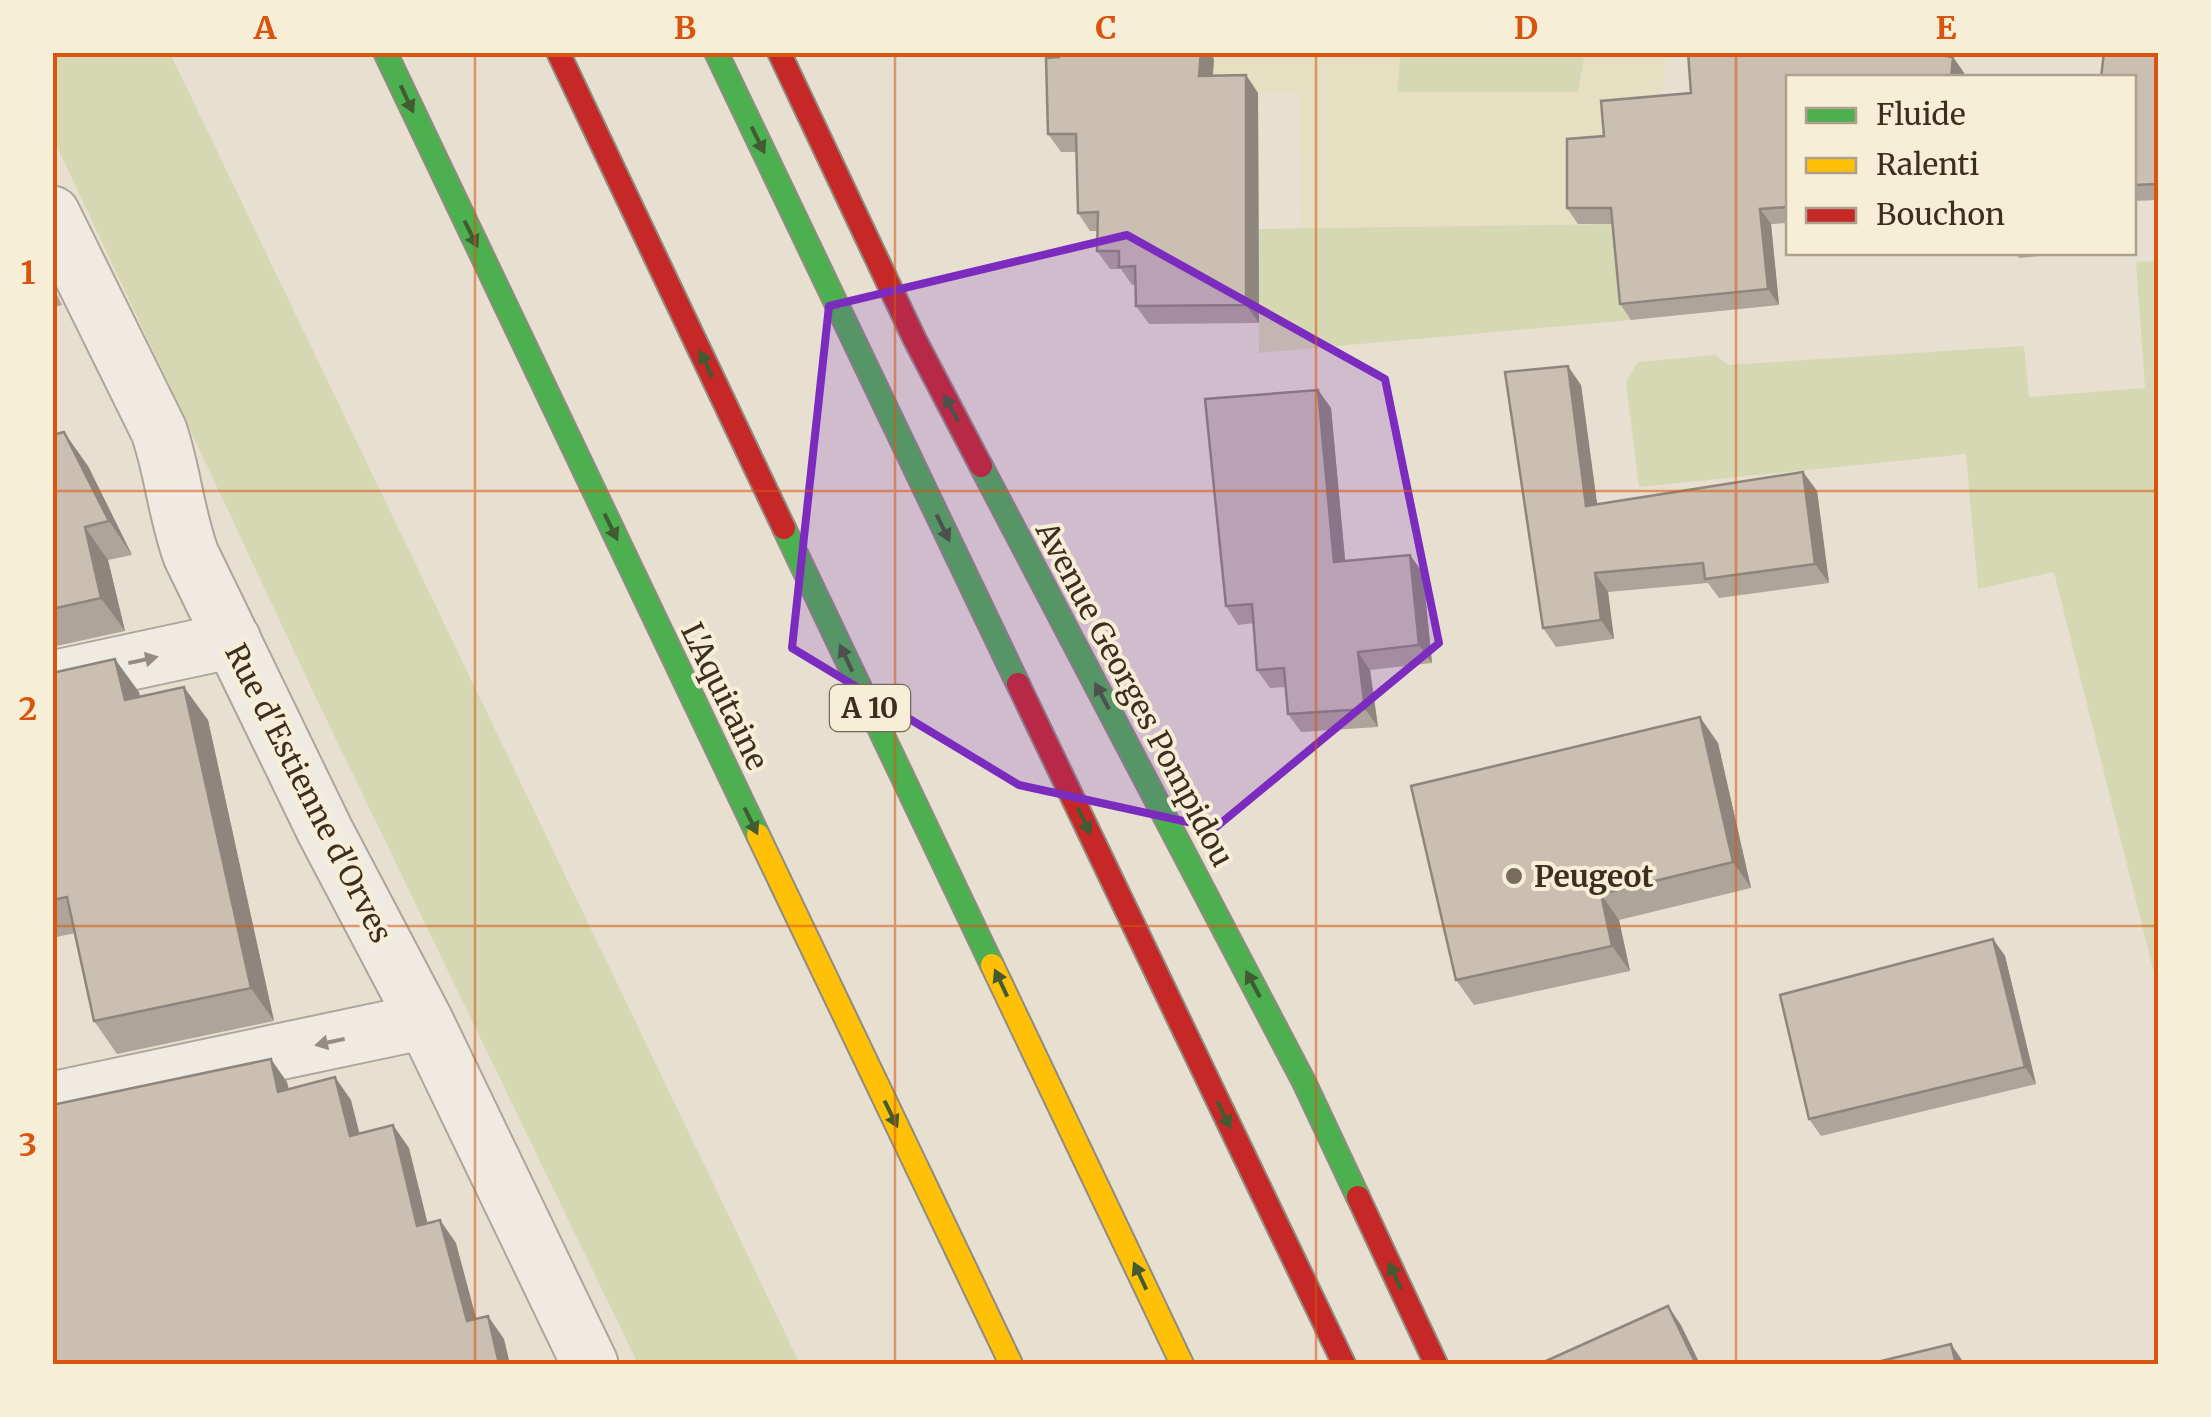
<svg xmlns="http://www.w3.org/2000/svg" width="2211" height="1417" font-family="Merriweather,serif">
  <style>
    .farmland { fill: #e6dfc2 }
    .green { fill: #d6d7b3 }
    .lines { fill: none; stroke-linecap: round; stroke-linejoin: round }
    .street-casing { stroke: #ada599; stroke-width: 59 }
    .fast-casing { stroke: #928b80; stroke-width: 26 }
    .slow-casing { stroke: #928b80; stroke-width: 26 }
    .jam-casing { stroke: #928b80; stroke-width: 26 }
    .street { stroke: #efebe3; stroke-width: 55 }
    .fast { stroke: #4caf50; stroke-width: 22 }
    .slow { stroke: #ffc107; stroke-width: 22 }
    .jam { stroke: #c62828; stroke-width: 22 }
    .wall { fill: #afa499 }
    .shaded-wall { fill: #8e867d }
    .building { fill: #cbbfb2; stroke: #8e867d; stroke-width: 2.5 }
    .oneway { fill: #425b31 }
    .oneway2 { fill: #968c82 }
    .marked { fill: #7b2cbf; fill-opacity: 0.2; stroke: #7b2cbf; stroke-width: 8; stroke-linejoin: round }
    .grid { fill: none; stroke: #d7550e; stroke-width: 2.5; stroke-opacity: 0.55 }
    .poi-dot { fill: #786c5e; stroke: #f7eed8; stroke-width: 4 }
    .labels { text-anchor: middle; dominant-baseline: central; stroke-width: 8; stroke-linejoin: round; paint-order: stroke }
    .shield { fill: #f7eed8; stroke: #756857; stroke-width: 2.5 }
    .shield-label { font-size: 28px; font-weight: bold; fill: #3d2e20 }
    .street-label { font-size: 30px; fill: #3d2e20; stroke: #f7eed8 }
    .poi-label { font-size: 30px; font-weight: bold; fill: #3d2e20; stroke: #f7eed8; text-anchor: start }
    .neatline { fill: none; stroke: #d7550e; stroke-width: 4 }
    .grid-label { font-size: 32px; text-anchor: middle; font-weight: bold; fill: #d7550e }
  </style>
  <rect width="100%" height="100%" fill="#e7e0d1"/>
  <!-- farmland -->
  <path class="farmland" d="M1215 53H1401L1398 92 1581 82 1585 53H1667L1660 112 1615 152 1578 155V224L1301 228 1300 93 1211 94Z"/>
  <!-- green -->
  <path class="green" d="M52 53H170L800 1364H638L317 700 53 138Z
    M1401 53V52L1585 53 1578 92H1397Z
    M1622 224 1631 320 1259 353 1258 229Z
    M2158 261V989L2054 572 1978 589 1966 454 1639 487 1626 382 1638 362 1715 355 1728 365 2024 346 2029 397 2145 388 2136 262Z"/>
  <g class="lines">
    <defs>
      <path id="street" d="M52 214 159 431C173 472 176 514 191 555L325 831 425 1021 590 1364
        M52 679 233 640
        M52 1100 425 1021"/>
      <path id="fast" d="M385 52 758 835
        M716 52 1018 684
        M981 466 1304 1082 1358 1197
        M784 528 992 965"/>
      <path id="slow" d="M758 835 1011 1364
        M992 965 1182 1364"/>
      <path id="jam" d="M558 52 784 528
        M779 52 915 340 981 466
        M1018 684 1344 1364
        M1358 1197 1436 1364"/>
    </defs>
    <!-- street casing -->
    <use href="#street" class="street-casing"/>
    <!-- fast casing -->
    <use href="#fast" class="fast-casing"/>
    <!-- slow casing -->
    <use href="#slow" class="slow-casing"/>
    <!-- jam casing -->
    <use href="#jam" class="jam-casing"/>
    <!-- street -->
    <use href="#street" class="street"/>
    <!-- fast -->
    <use href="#fast" class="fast"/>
    <!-- slow -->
    <use href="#slow" class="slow"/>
    <!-- jam -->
    <use href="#jam" class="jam"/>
  </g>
  <!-- wall -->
  <path class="wall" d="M1059 52H1209L1214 59 1213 76 1246 75 1258 93 1259 323 1149 324 1136 306V285H1132L1121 269H1110L1097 251 1098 231H1090L1078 213 1076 152H1061L1048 134Z
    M2158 52V200L2134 201V78Z
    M1926 54 1953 57 1964 73 1788 78V223L1771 224 1779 305 1631 320 1620 304 1612 224H1578L1567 208 1604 136 1691 93Z
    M2015 252H2081L2019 258Z
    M52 285 62 305 52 308Z
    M1581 385 1597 505 1803 472 1817 491 1829 583 1719 598 1708 583 1608 592 1614 639 1556 647 1543 628Z
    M1318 390 1331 408 1345 561 1410 555 1423 573 1432 663 1370 670 1378 727 1301 732 1288 714 1285 687 1270 688 1257 670 1254 623 1238 625 1226 606Z
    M52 435 88 466 132 555 108 560 125 631 52 647Z
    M52 673 139 692 140 697 208 720 274 1021 117 1054 94 1021 75 933 52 938Z
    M1718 743 1751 888 1619 920 1630 971 1474 1005 1456 980Z
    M1993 939 2005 956 2036 1084 1821 1136 1809 1119Z"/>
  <!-- shaded-wall -->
  <path class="shaded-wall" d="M1201 52H1209L1214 59 1211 94 1199 76Z
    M1953 57 1964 73 1963 78H1951Z
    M1246 75 1258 93 1259 323 1246 305Z
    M1760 209 1771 224 1779 305 1768 289Z
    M1568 366 1581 385 1600 525 1586 506Z
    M1318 390 1331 408 1347 580 1334 562Z
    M64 432 88 466 132 555 109 521Z
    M1803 472 1817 491 1829 583 1815 564Z
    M85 527 108 560 125 631 101 598Z
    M1410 555 1423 573 1432 663 1419 645Z
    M1595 573 1608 592 1614 639 1601 620Z
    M1358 652 1370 670 1378 727 1365 709Z
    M115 659 139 692 148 733 125 700Z
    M184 687 208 720 274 1021 251 988Z
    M1700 717 1718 743 1751 888 1733 862Z
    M1601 894 1619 920 1630 971 1612 946Z
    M1993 939 2005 956 2036 1084 2025 1067Z
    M271 1059 287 1082 295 1114 278 1092Z
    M335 1077 351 1100 366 1159 350 1136Z
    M393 1125 409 1148 434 1249 417 1226Z
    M440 1220 456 1243 483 1344 467 1321Z
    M1668 1306 1681 1325 1700 1364H1696Z
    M488 1316 504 1339 510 1364H499Z
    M1951 1344 1964 1363V1364H1956Z"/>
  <!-- building -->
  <path class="building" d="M1059 52H1201L1199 76 1246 75V305L1136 306 1135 266 1119 267V251H1097L1098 212 1078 213 1076 134H1048L1046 58 1059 57Z
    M1688 52H1917L1953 57 1951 78H1788V207L1760 209 1768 289 1620 304 1611 208H1567V139L1604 136 1601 101 1691 93Z
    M2104 52H2158V184L2134 185V78H2101Z
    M1568 366 1586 506 1803 472 1815 564 1705 579 1703 563 1595 573 1601 620 1543 628 1505 372Z
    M1318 390 1334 562 1410 555 1419 645 1358 652 1365 709 1288 714 1284 668 1257 670 1252 604 1226 606 1205 399Z
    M64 432 109 521 85 527 101 598 52 609V435Z
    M115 659 125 700 184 687 251 988 94 1021 67 897 52 900V673Z
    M1700 717 1733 862 1601 894 1612 946 1456 980 1411 786Z
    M1993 939 2025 1067 1809 1119 1780 995Z
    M271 1059 278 1092 335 1077 350 1136 393 1125 417 1226 440 1220 467 1321 488 1316 499 1364H52V1105Z
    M1668 1306 1696 1364H1547L1546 1361Z
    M1951 1344 1956 1364H1869Z"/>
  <!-- one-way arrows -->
  <defs><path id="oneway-solid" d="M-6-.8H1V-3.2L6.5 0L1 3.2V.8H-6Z" transform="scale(2.5)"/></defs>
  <g class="oneway">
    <use href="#oneway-solid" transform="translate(407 99) rotate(65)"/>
    <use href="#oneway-solid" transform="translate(758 140) rotate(64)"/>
    <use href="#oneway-solid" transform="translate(471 234) rotate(64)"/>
    <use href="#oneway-solid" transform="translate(706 364) rotate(-115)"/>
    <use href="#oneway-solid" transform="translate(951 408) rotate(-118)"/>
    <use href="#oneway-solid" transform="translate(611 527) rotate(64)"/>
    <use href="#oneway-solid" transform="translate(943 528) rotate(64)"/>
    <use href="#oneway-solid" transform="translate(846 658) rotate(-115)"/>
    <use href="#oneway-solid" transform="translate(1102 696) rotate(-118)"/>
    <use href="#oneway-solid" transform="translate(751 821) rotate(64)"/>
    <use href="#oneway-solid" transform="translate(1084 821) rotate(64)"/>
    <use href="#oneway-solid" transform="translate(1001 983) rotate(-115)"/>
    <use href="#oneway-solid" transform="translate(1253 984) rotate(-118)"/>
    <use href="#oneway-solid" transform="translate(891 1114) rotate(64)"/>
    <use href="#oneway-solid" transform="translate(1224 1115) rotate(64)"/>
    <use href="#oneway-solid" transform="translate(1140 1276) rotate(-115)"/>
    <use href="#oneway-solid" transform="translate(1395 1276) rotate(-115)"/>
  </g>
  <g class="oneway2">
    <use href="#oneway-solid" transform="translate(143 660) rotate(-12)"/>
    <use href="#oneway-solid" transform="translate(330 1042) rotate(168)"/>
  </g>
  <!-- marked area -->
  <path class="marked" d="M1127 235 1385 379 1439 643 1215 828 1019 785 792 648 829 306Z"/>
  <!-- grid -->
  <path class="grid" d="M475 52V1364M895 52V1364M1316 52V1364M1736 52V1364M52 491H2158M52 926H2158"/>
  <!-- markers -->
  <circle class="poi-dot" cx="1514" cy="876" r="10"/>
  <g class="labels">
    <!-- shield labels -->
    <rect class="shield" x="830" y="685" width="80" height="46" rx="8"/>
    <g class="shield-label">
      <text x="870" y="708">A 10</text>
    </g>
    <!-- street labels -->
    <g class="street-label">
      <text transform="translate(1135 694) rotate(62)">Avenue Georges Pompidou</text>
      <text transform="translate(725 696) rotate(64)">L'Aquitaine</text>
      <text transform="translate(309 793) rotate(63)">Rue d'Estienne d'Orves</text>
    </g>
    <!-- poi labels -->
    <g class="poi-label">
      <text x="1534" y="876">Peugeot</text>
    </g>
  </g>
  <!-- border -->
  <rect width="2211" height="1417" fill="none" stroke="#f7eed8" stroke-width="110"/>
  <!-- legend -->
  <rect x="1786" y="75" width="350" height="180" fill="#f7eed8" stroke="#ada18e" stroke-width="2.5"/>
  <rect x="1806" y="108" width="50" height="15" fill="#4caf50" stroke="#ada18e" stroke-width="2.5"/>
  <text x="1876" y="125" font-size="30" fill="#3d2e20">Fluide</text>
  <rect x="1806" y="158" width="50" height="15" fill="#ffc107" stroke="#ada18e" stroke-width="2.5"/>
  <text x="1876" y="175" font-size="30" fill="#3d2e20">Ralenti</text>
  <rect x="1806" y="208" width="50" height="15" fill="#c62828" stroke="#ada18e" stroke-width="2.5"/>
  <text x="1876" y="225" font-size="30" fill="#3d2e20">Bouchon</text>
  <rect x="55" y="55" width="2101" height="1307" class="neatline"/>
  <g class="grid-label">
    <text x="265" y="39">A</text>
    <text x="685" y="39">B</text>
    <text x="1106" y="39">C</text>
    <text x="1526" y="39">D</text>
    <text x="1946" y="39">E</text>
    <text x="28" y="284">1</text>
    <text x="28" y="720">2</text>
    <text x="28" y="1156">3</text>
  </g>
</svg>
